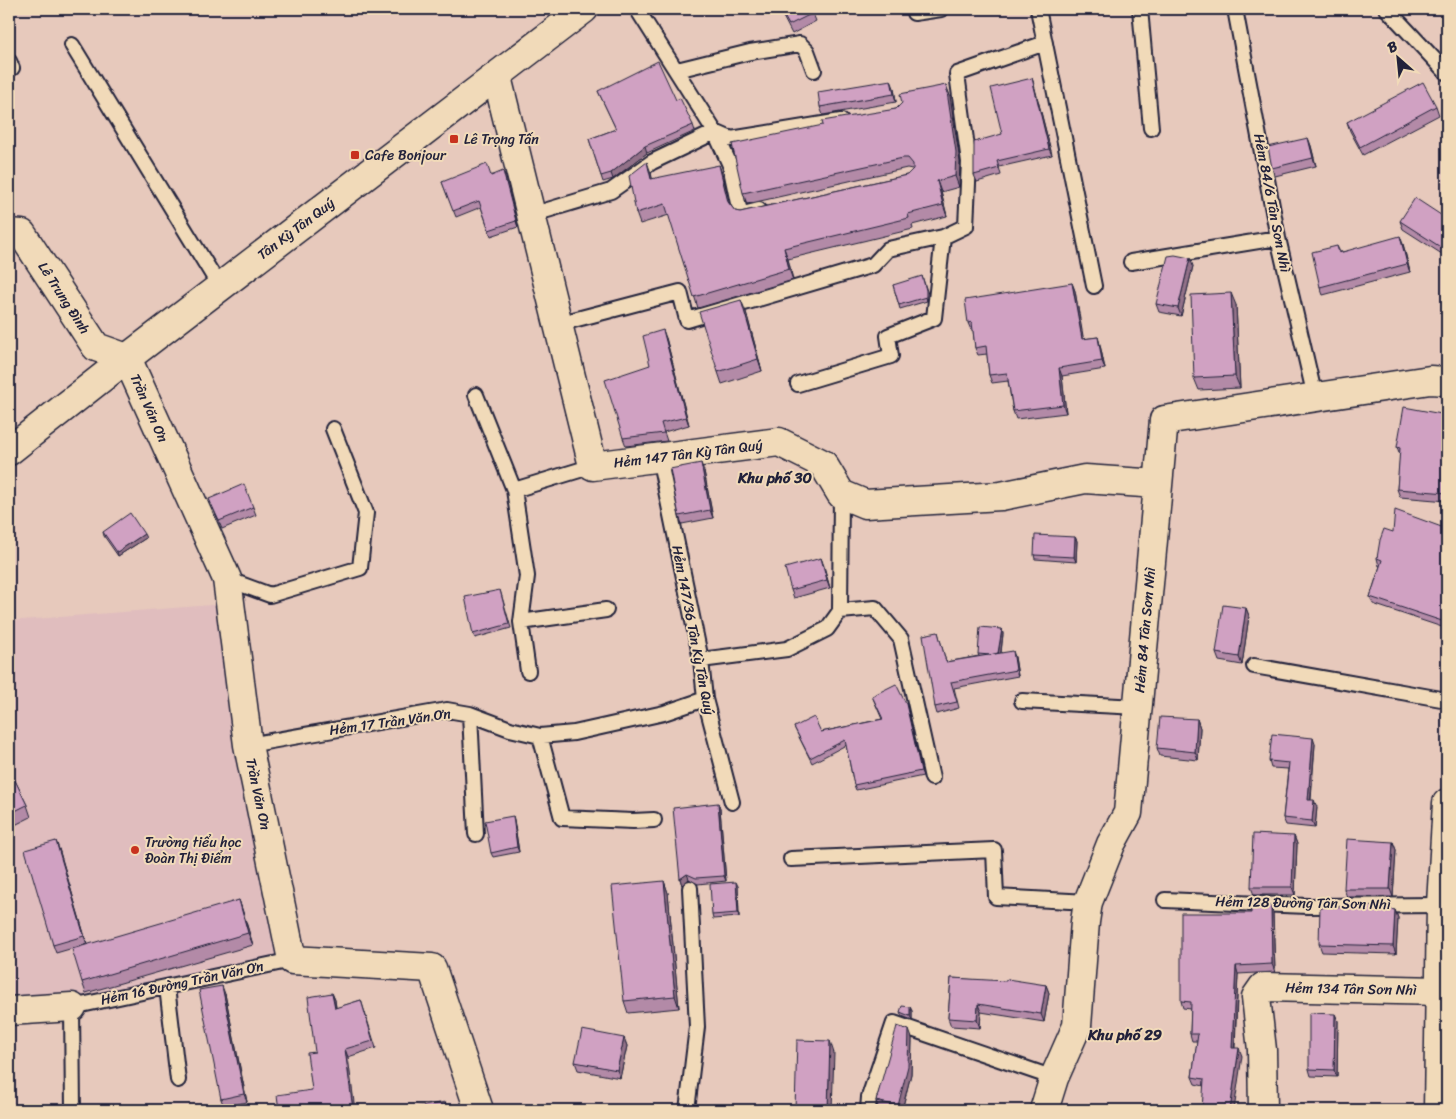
<svg xmlns="http://www.w3.org/2000/svg" width="1456" height="1119" font-family="Sriracha,sans-serif">
  <style>
    .built { fill: #e0bdbe }
    .lines { fill: none; stroke-linecap: round; stroke-linejoin: round }
    .service-casing { stroke: #22223b; stroke-width: 18 }
    .minor-casing { stroke: #22223b; stroke-width: 31 }
    .tertiary-casing { stroke: #22223b; stroke-width: 31 }
    .secondary-casing { stroke: #22223b; stroke-width: 31 }
    .service { stroke: #f1dab9; stroke-width: 14 }
    .minor { stroke: #f1dab9; stroke-width: 28 }
    .tertiary { stroke: #f1dab9; stroke-width: 28 }
    .secondary { stroke: #f1dab9; stroke-width: 28 }
    .wall { fill: #b38aa7; stroke: #22223b }
    .shaded-wall { fill: #927188; stroke: #22223b }
    .building { fill: #d0a1c2; stroke: #22223b }
    .poi-dot { fill: #c8321e; stroke: #f1dab9; stroke-width: 2 }
    .labels { text-anchor: middle; dominant-baseline: central; stroke-width: 4; stroke-linejoin: round; paint-order: stroke }
    .poi-label { font-size: 14px; fill: #22223b; stroke: #f1dab9; text-anchor: start }
    .street-label { font-size: 14px; fill: #22223b; stroke: #f1dab9 }
    .neighbourhood-label { font-size: 15px; font-weight: bold; fill: #22223b; stroke: #f1dab9 }
  </style>
  <rect width="100%" height="100%" fill="#e7c9bc"/>
  <filter id="ink" filterUnits="userSpaceOnUse"><feTurbulence type="fractalNoise" baseFrequency=".02" numOctaves="2"/><feDisplacementMap in="SourceGraphic" scale="10" xChannelSelector="R" yChannelSelector="G"/><feConvolveMatrix kernelMatrix="1 2 1 2 8 2 1 2 1" color-interpolation-filters="sRGB"/></filter>
  <g filter="url(#ink)">
    <!-- built -->
    <path class="built" d="M224 604 282 956 72 1001 12 1003 9 993V621Z"/>
    <g class="lines">
      <defs>
        <path id="service" d="M637 9 715 132 730 165 739 208 743 214 759 210
          M1038 9 1094 286
          M1140 9 1151 128
          M1235 9 1278 238 1315 397
          M1387 9 1447 73
          M914 13 941 9
          M72 45 220 287
          M9 61 12 68
          M677 70 750 52 800 44 807 51 814 70
          M531 215 611 191 652 162 715 132 731 139 841 121
          M1131 262 1278 238
          M558 324 680 292 687 320 873 265 888 249 943 237 966 226 969 162 957 74 1045 43
          M798 384 891 356 888 336 934 318 943 237
          M476 395 514 490 527 576 521 622 528 671
          M659 457 701 660 705 699 732 802
          M514 490 593 466
          M841 494 840 611 875 608 901 639 932 778
          M227 579 270 595 360 568 366 513 333 429
          M521 622 606 610
          M701 660 787 649 827 629 840 611
          M1254 666 1447 700
          M1022 701 1138 707
          M470 714 476 834
          M540 736 562 818 633 821 654 820
          M248 745 447 710 470 714 510 729 540 736 574 733 664 713 705 699
          M791 859 994 850 996 897 1088 902
          M1165 900 1308 906 1444 905
          M167 987 178 1080
          M73 1110 72 1007 292 960
          M687 1110 697 1027 690 888
          M868 1110 869 1097 894 1023 1054 1078"/>
        <path id="minor" d="M497 77 593 466 779 442 823 464 841 494 865 504 1001 496 1085 479 1158 484
          M9 233 22 234 96 347 127 358 227 579 248 745 292 960 432 968 479 1110
          M9 1011 72 1007
          M1044 1110 1054 1078 1077 1026 1085 922 1088 902 1111 844 1128 813 1164 420 1430 380 1447 381
          M1263 1110 1262 1050 1256 997 1263 987 1440 991"/>
        <path id="tertiary" d="M1438 1110 1441 904 1447 803"/>
        <path id="secondary" d="M9 451 127 358 584 9"/>
      </defs>
      <!-- service casing -->
      <use href="#service" class="service-casing"/>
      <!-- minor casing -->
      <use href="#minor" class="minor-casing"/>
      <!-- tertiary casing -->
      <use href="#tertiary" class="tertiary-casing"/>
      <!-- secondary casing -->
      <use href="#secondary" class="secondary-casing"/>
      <!-- service -->
      <use href="#service" class="service"/>
      <!-- minor -->
      <use href="#minor" class="minor"/>
      <!-- tertiary -->
      <use href="#tertiary" class="tertiary"/>
      <!-- secondary -->
      <use href="#secondary" class="secondary"/>
    </g>
    <!-- wall -->
    <path class="wall" d="M779 9H811L816 21 792 34Z
      M1032 78 1034 85 1052 155 999 167 1001 175 977 182 974 175 1002 134Z
      M946 85 950 96 960 162 959 187 941 192 947 216 912 225 913 229 788 259 793 280 698 308 669 215 640 224 636 213 651 173 652 179 723 176 730 204 735 211 740 212 907 175 913 170 912 169 907 168 747 204 743 193 823 125 896 109Z
      M894 88 896 102 823 115 820 107Z
      M598 91 676 100 693 125 695 131 647 153 613 179 603 182 589 139 616 129Z
      M1436 106 1439 115 1363 155 1350 131 1347 122Z
      M1308 138 1311 146 1316 166 1275 176 1272 168Z
      M491 175 506 177 518 227 491 236 481 207 456 217 442 182Z
      M1447 219 1445 256 1403 229 1400 221Z
      M1403 244 1410 272 1323 295 1320 287 1337 246 1340 252Z
      M1193 266 1181 316 1159 312 1156 304Z
      M1072 283 1075 291 1083 339 1098 337 1100 345 1105 369 1062 376 1066 413 1016 419 1013 411 1008 381 992 383 989 375 987 354 978 355 975 348 973 330H971L968 323Z
      M893 285 928 294 927 301 900 309Z
      M1236 305 1240 388 1199 390 1194 378Z
      M746 312 762 371 722 384 718 372Z
      M666 338 689 425 664 432 667 441 626 446 623 438 650 365Z
      M1447 415V501L1400 497 1397 489 1400 455 1397 447Z
      M704 471 713 518 682 524 679 516Z
      M209 499 253 507 256 515 222 529Z
      M1447 529 1445 628 1373 604 1370 597 1380 566H1379L1377 558 1393 532Z
      M103 532 146 538 118 556 104 536Z
      M1075 537 1077 541 1076 562 1035 559 1034 555Z
      M821 558 830 588 794 598 791 590Z
      M500 590 511 628 475 638 473 634Z
      M1246 608 1249 616 1242 665 1219 661 1216 653Z
      M1002 629 1003 634 1001 653 1015 657 1018 676 954 688 959 708 937 714 935 707 938 632 946 662 979 656 978 654Z
      M872 696 908 709 923 776 856 790 854 785 846 745 812 763 794 727 821 732 882 719Z
      M1197 719 1200 728 1198 760 1160 756 1157 748Z
      M1315 744 1311 800 1317 807 1315 828 1286 825 1283 818 1288 769 1271 768 1269 761Z
      M9 768 27 805 31 817 9 828Z
      M718 803 720 809 726 881 698 884 689 879 682 885 680 879Z
      M513 816 514 820 519 852 493 857 491 853Z
      M1294 836 1297 844 1295 895H1254L1251 887Z
      M1393 842 1396 850 1393 897H1347L1344 889Z
      M59 849 87 944 56 953 53 945Z
      M664 881 668 893 679 1008 628 1013 624 1001Z
      M738 886 739 917 713 919 712 915Z
      M239 900 253 945 86 993 82 982Z
      M1389 906 1391 910H1395L1398 918 1396 954 1322 952 1319 944Z
      M1251 913H1273L1275 972 1238 974 1235 1048 1242 1056 1204 1086 1195 1084 1192 1077 1197 1041H1192L1190 1034 1191 1009 1183 1008 1181 1001Z
      M951 978 1046 985 1049 993 1044 1022 981 1012 980 1028 951 1026 948 1018Z
      M332 993 335 1000 336 1008 361 1000 376 1048 348 1057 315 1052Z
      M225 994 247 1102 224 1107 221 1099Z
      M910 1007 912 1011V1020L902 1016 900 1012Z
      M1335 1014 1338 1021 1337 1077 1311 1076 1309 1069Z
      M624 1038 627 1046 620 1078 578 1070 575 1062Z
      M912 1038 911 1074 902 1110H885L879 1109 876 1101Z"/>
    <!-- shaded-wall -->
    <path class="shaded-wall" d="M1032 78 1034 85 1052 155 1049 149Z
      M891 80 894 88 896 102 894 94Z
      M946 85 950 96 960 162 959 187 955 176Z
      M1308 138 1311 146 1316 166 1313 158Z
      M645 146 647 153 613 179 611 173Z
      M647 162 651 173 655 190 651 179Z
      M719 165 723 176 732 213 728 202Z
      M503 171 506 177 518 227 516 221Z
      M937 181 941 192 947 216 943 205Z
      M1400 236 1403 244 1410 272 1407 264Z
      M1447 240V253L1445 256 1442 248Z
      M784 248 788 259 793 280 789 269Z
      M1190 258 1193 266 1181 316 1178 308Z
      M922 276 928 294 927 301 926 297Z
      M1072 283 1075 291 1085 347 1082 339Z
      M1231 293 1236 305 1240 388 1235 376Z
      M741 300 746 312 762 371 758 359Z
      M663 330 666 338 689 425 686 417Z
      M1098 337 1100 345 1105 369 1102 361Z
      M1059 368 1062 376 1066 413 1063 405Z
      M701 463 704 471 713 518 710 510Z
      M144 534 146 538 118 556 117 552Z
      M1075 537 1077 541 1076 562 1074 557Z
      M821 558 824 566 830 588 827 580Z
      M1447 576V591L1444 585Z
      M1447 605V620L1445 628 1442 621Z
      M1246 608 1249 616 1242 665 1239 657Z
      M1002 629 1003 634 1000 659 998 655Z
      M1013 651 1015 657 1018 676 1016 670Z
      M906 704 908 709 923 776 921 771Z
      M1197 719 1200 728 1198 760 1195 752Z
      M1313 738 1315 744 1310 806 1308 800Z
      M1314 800 1317 807 1315 828 1312 821Z
      M718 803 720 809 726 881 724 876Z
      M513 816 514 820 519 852 517 847Z
      M1294 836 1297 844 1295 895 1292 887Z
      M56 841 59 849 87 944 84 936Z
      M1393 842 1396 850 1393 897 1390 889Z
      M687 874 689 879 682 885 680 879Z
      M664 881 668 893 679 1008 675 996Z
      M736 882 738 886 739 917 738 913Z
      M239 900 243 912 253 945 248 933Z
      M1271 906 1273 913 1275 972 1272 964Z
      M1395 910 1398 918 1396 954 1393 946Z
      M1236 966 1238 974 1234 1055 1232 1048Z
      M1046 985 1049 993 1044 1022 1041 1014Z
      M222 986 225 994 247 1102 244 1094Z
      M332 993 335 1000 337 1015 335 1008Z
      M978 1004 981 1012 980 1028 977 1020Z
      M910 1007 912 1011V1020L910 1016Z
      M1335 1014 1338 1021 1337 1077 1334 1070Z
      M909 1030 912 1038 911 1074 902 1110H900L898 1106Z
      M624 1038 627 1046 620 1078 617 1070Z
      M830 1041 834 1053 832 1110H828Z
      M1239 1048 1242 1056 1234 1110H1230Z
      M345 1049 348 1057 355 1110H353Z"/>
    <!-- building -->
    <path class="building" d="M780 9H811L813 13 789 25Z
      M658 61 676 100 680 98 693 125 645 146 611 173 601 176 589 139 616 129 598 91Z
      M1032 78 1049 149 997 161 999 168 974 175V142L1002 134 991 88Z
      M891 80 894 94 820 107 818 92Z
      M1423 82 1436 106 1360 147 1347 122Z
      M946 85 956 152 955 176 937 181 943 205 908 214 909 218 784 248 789 269 694 297 665 204 636 213 629 176 647 162 651 179 719 165 728 202 735 211 740 212 907 175 913 169V164L908 158H903L743 193 732 144 823 125 822 121 896 109 902 103 900 94Z
      M1308 138 1313 158 1272 168 1268 147Z
      M487 164 491 176 503 171 516 221 489 230 479 201 453 211 442 182Z
      M1415 198 1447 219V240L1442 248 1400 221Z
      M1400 236 1407 264 1320 287 1312 252 1337 246 1339 253Z
      M1175 255 1190 258 1178 308 1156 304 1168 256Z
      M922 276 926 290V297L899 305 893 285Z
      M1072 283 1082 339 1098 337 1102 361 1059 368 1063 405 1013 411 1007 373 989 375 986 346 975 348 972 322 968 323 965 300Z
      M1231 293 1235 376 1194 378 1191 295Z
      M741 300 758 359 718 372 699 312Z
      M663 330 686 417 661 423 664 433 623 438 605 380 650 365 643 336Z
      M1404 407 1447 415V493L1397 489 1400 448 1397 447Z
      M701 463 710 510 679 516 670 469Z
      M244 484 253 507 219 521 209 499Z
      M1395 510 1447 529V576L1444 585 1447 586V605L1442 621 1370 597 1382 560 1377 558 1380 540 1384 529 1393 532Z
      M130 513 144 534 117 552 103 532Z
      M1035 535 1075 537 1074 557 1034 555Z
      M821 558 827 580 791 590 785 568Z
      M500 590 509 624 473 634 465 597Z
      M1223 605 1246 608 1239 657 1216 653Z
      M980 627 1002 629 998 653 990 655 978 654Z
      M938 632 946 662 1013 651 1016 670 951 682 957 702 935 707 923 635Z
      M896 684 906 704 921 771 854 785 845 740 810 758 794 727 814 717 821 732 883 719 872 696Z
      M1160 717 1197 719 1195 752 1157 748Z
      M1272 734 1313 738 1308 800H1314L1312 821 1283 818 1289 763 1269 761Z
      M9 768 27 805 9 814Z
      M718 803 724 876 696 878 687 874 680 879 673 808Z
      M513 816 517 847 491 853 485 821Z
      M1253 834 1294 836 1292 887H1251Z
      M1347 839 1393 842 1390 889H1344Z
      M56 841 84 936 53 945 25 850Z
      M664 881 675 996 624 1001 612 886Z
      M736 882 738 913 712 915 710 884Z
      M239 900 248 933 82 982 72 949Z
      M1251 905 1271 906 1272 964 1236 966 1232 1048H1239L1230 1110H1202L1204 1079 1192 1077 1198 1034H1190L1191 1002 1181 1001V913H1251Z
      M1389 906V909L1395 910 1393 946 1319 944 1320 907Z
      M951 978 1006 981 1007 979 1046 985 1041 1014 978 1004 977 1020 948 1018Z
      M222 986 244 1094 221 1099 199 990Z
      M332 993 335 1008 361 1000 373 1041 345 1049 353 1110H279L277 1095 312 1090 307 1053 315 1052 308 997Z
      M902 1006 910 1007V1016L900 1012Z
      M1309 1013 1335 1014 1334 1070 1309 1069Z
      M897 1026 909 1030 908 1066 898 1106 876 1101Z
      M582 1030 624 1038 617 1070 575 1062Z
      M797 1040 830 1041 828 1110H795Z
      M445 1102 447 1110H414V1108Z"/>
  </g>
  <!-- markers -->
  <g class="poi-dot">
    <rect x="449" y="134" width="10" height="10" rx="2.5"/>
    <rect x="350" y="150" width="10" height="10" rx="2.5"/>
    <circle cx="135" cy="850" r="5"/>
  </g>
  <g class="labels">
    <!-- poi labels -->
    <g class="poi-label">
      <text x="464" y="139">Lê Trọng Tấn</text>
      <text x="365" y="155">Cafe Bonjour</text>
      <text x="145" y="842">Trường tiểu học<tspan x="145" dy="16">Đoàn Thị Điểm</tspan></text>
    </g>
    <!-- street labels -->
    <g class="street-label">
      <text transform="translate(1272 203) rotate(79)">Hẻm 84/6 Tân Sơn Nhì</text>
      <text transform="translate(296 229) rotate(-37)">Tân Kỳ Tân Quý</text>
      <text transform="translate(64 298) rotate(57)">Lê Trung Đình</text>
      <text transform="translate(149 408) rotate(66)">Trần Văn Ơn</text>
      <text transform="translate(688 454) rotate(-7)">Hẻm 147 Tân Kỳ Tân Quý</text>
      <text transform="translate(693 630) rotate(79)">Hẻm 147/36 Tân Kỳ Tân Quý</text>
      <text transform="translate(1145 630) rotate(-85)">Hẻm 84 Tân Sơn Nhì</text>
      <text transform="translate(390 722) rotate(-8)">Hẻm 17 Trần Văn Ơn</text>
      <text transform="translate(258 794) rotate(78)">Trần Văn Ơn</text>
      <text transform="translate(1303 903) rotate(1)">Hẻm 128 Đường Tân Sơn Nhì</text>
      <text transform="translate(182 983) rotate(-12)">Hẻm 16 Đường Trần Văn Ơn</text>
      <text transform="translate(1351 989) rotate(1)">Hẻm 134 Tân Sơn Nhì</text>
    </g>
    <!-- neighbourhood labels -->
    <g class="neighbourhood-label">
      <text x="775" y="478">Khu phố 30</text>
      <text x="1125" y="1035">Khu phố 29</text>
    </g>
  </g>
  <!-- margin -->
  <rect width="1456" height="1119" fill="none" stroke="#f1dab9" stroke-width="30"/>
  <rect x="15" y="15" width="1426" height="1089" fill="none" stroke="#22223b" stroke-width="2" filter="url(#ink)"/>
  <!-- north arrow -->
  <g transform="translate(1398 58) rotate(333)" stroke="#f1dab9" stroke-width="4" paint-order="stroke">
  <path d="M0-4L9 19L0 12L-9 19Z" fill="#22223b"/>
  <text y="-8" font-size="14" font-weight="bold" text-anchor="middle" fill="#22223b">B</text>
  </g>
</svg>
